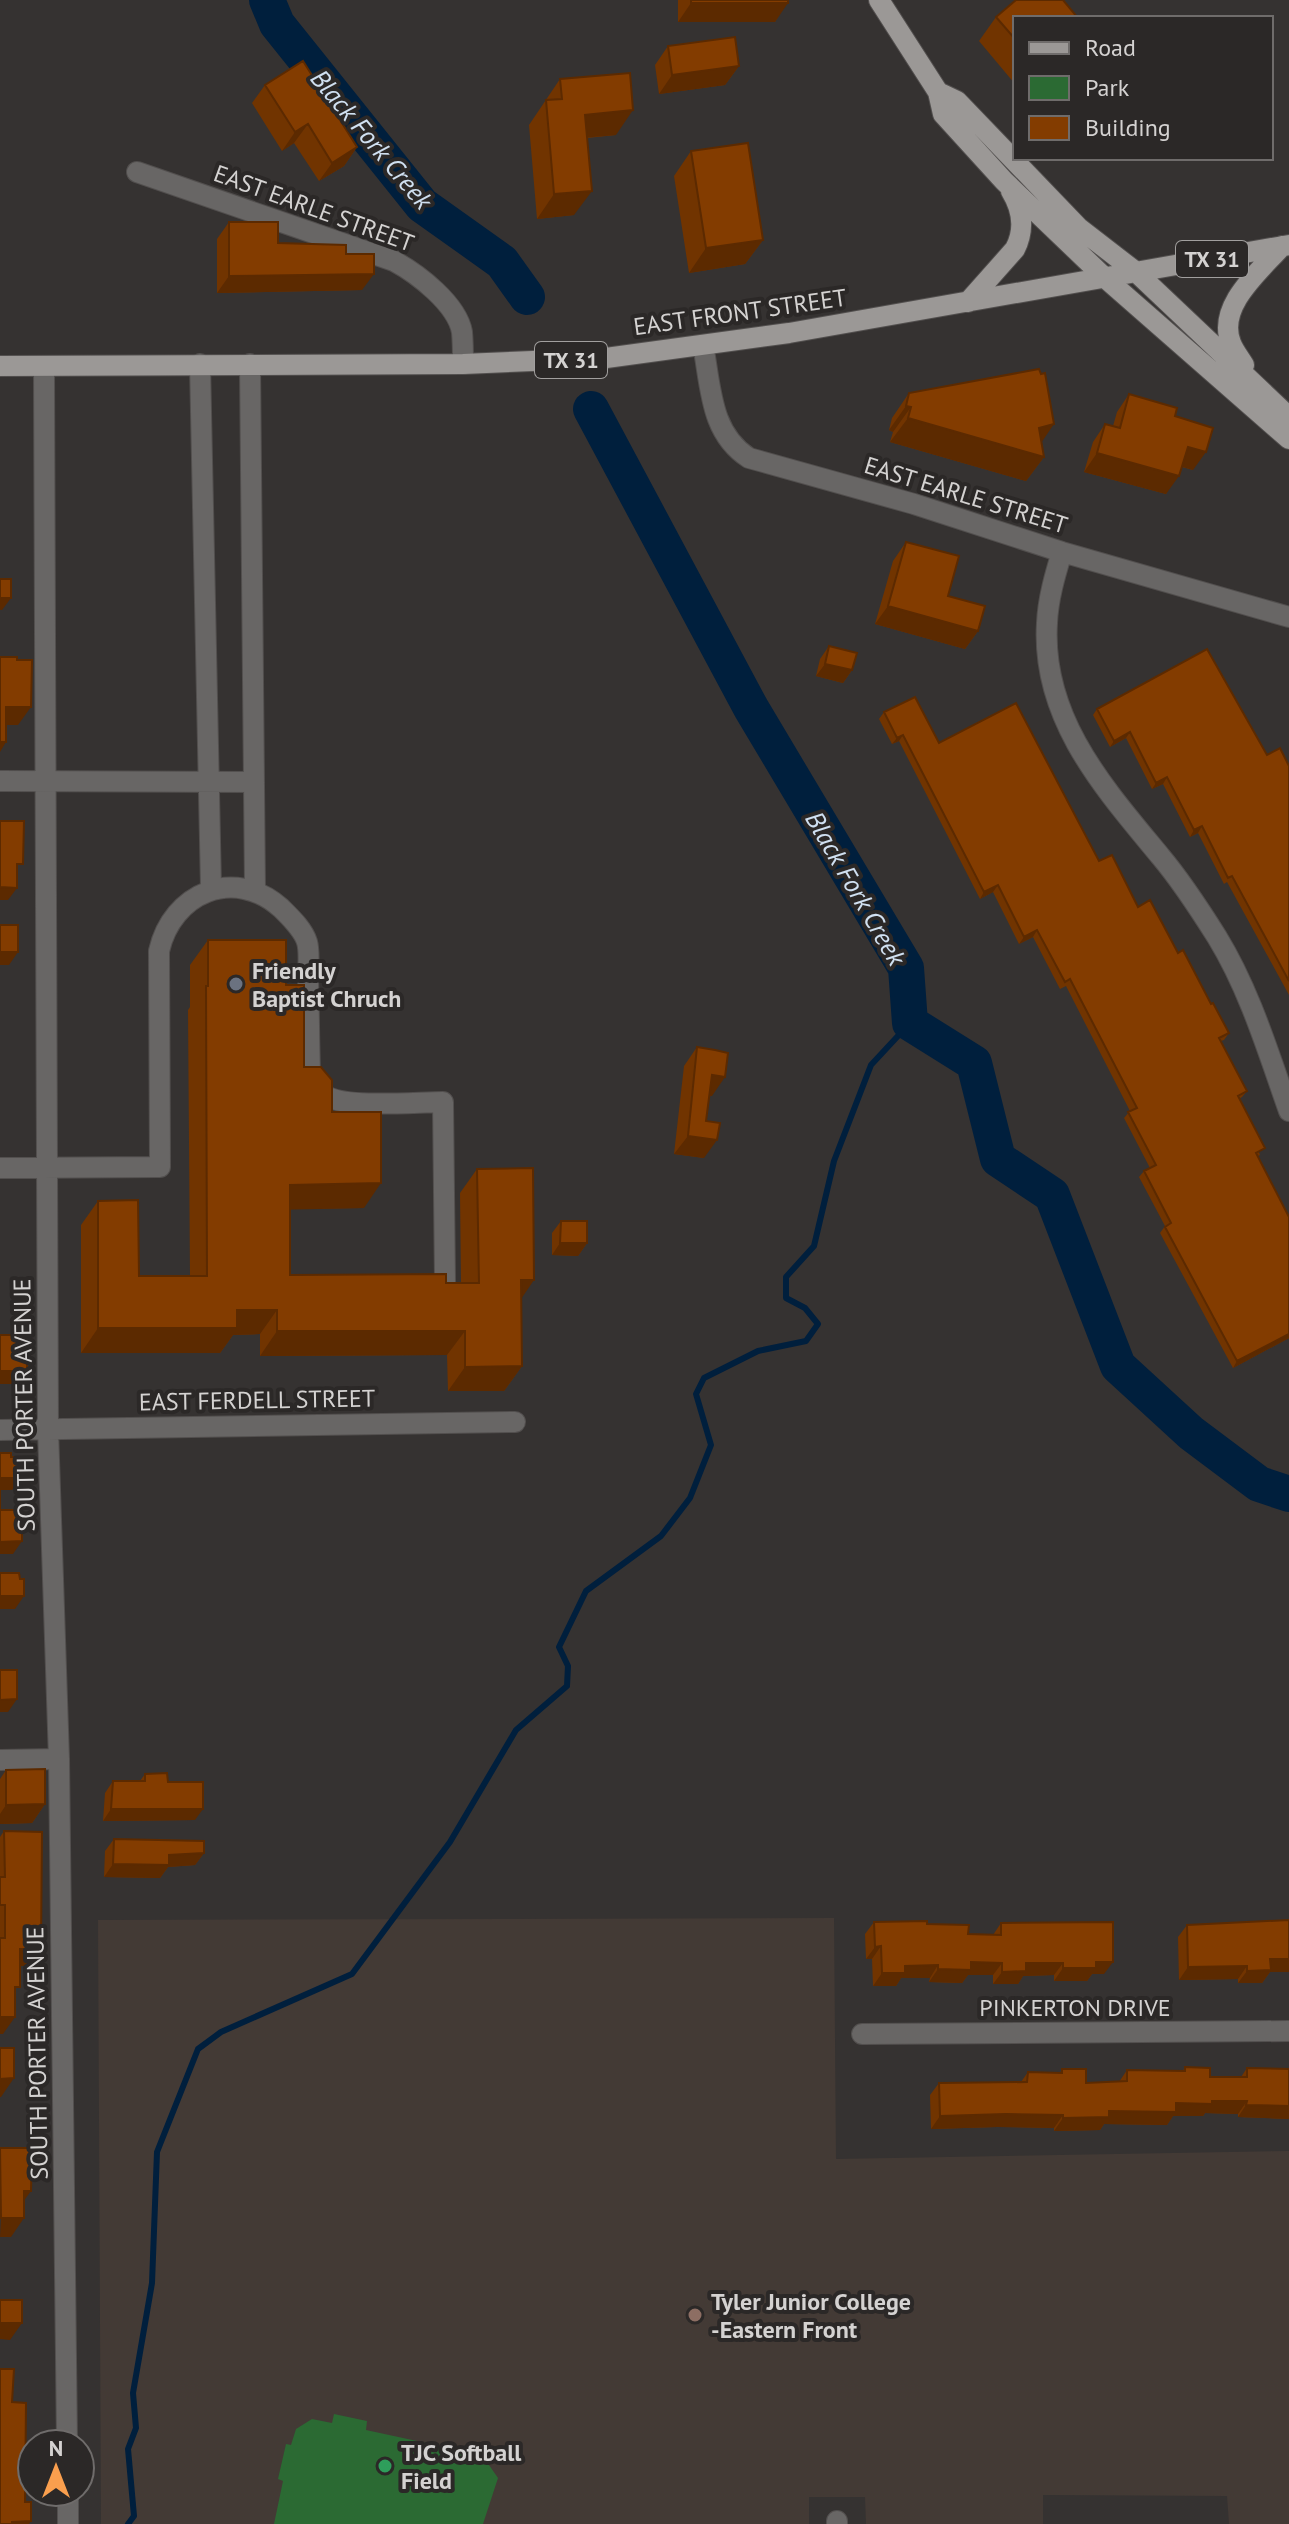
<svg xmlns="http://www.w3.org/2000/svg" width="1289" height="2524" font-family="'PT Sans',sans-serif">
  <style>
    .built { fill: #433a35 }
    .green { fill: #2b6a33 }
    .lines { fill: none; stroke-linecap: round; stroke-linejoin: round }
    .stream { stroke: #001f3d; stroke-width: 6 }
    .river { stroke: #001f3d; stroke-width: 36 }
    .minor-casing { stroke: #524f4e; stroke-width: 22 }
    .major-casing { stroke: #524f4e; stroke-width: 22 }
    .minor { stroke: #686665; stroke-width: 20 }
    .major { stroke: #9b9896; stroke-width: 20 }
    .wall { fill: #713400 }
    .shaded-wall { fill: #5c2a00 }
    .building { fill: #833c00; stroke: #5c2a00; stroke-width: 2 }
    .worship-dot { fill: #6b7280; stroke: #2b2827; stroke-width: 3 }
    .education-dot { fill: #8d6e63; stroke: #2b2827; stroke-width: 3 }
    .leisure-dot { fill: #2e9e5b; stroke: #2b2827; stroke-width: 3 }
    .labels { text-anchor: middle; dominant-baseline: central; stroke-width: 8; stroke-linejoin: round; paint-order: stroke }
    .shield { fill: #2b2827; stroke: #a19f9e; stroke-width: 2 }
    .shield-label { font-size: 22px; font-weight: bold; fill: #d4d2d1 }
    .street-label { font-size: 24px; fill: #d4d2d1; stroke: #2b2827 }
    .poi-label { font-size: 24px; font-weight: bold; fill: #d4d2d1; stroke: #2b2827; text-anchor: start }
    .water-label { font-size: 26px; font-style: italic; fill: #d0e0f1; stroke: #2b2827 }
  </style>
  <rect width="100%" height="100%" fill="#353231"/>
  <!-- built -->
  <path class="built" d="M834 1918 836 2159 1289 2151V2524H1229L1227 2496 1043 2495V2524H866L865 2497H809V2524H101L98 1920Z"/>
  <!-- green -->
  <path class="green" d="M334 2414 367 2421 366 2430 482 2455 498 2478 483 2524H274L283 2481 278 2479 286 2444 291 2445 296 2429 312 2419 332 2423Z"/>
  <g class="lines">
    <!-- stream -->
    <path class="stream" d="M128 2524 134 2516 128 2449 136 2428 133 2393 152 2283 157 2152 198 2049 221 2032 352 1974 450 1842 516 1730 567 1686 568 1666 559 1647 586 1591 661 1536 690 1498 711 1445 696 1394 704 1378 758 1351 806 1341 818 1324 805 1308 786 1298V1277L814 1246 834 1161 871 1065 910 1023"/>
    <!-- river -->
    <path class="river" d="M267 0 277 24 422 205 502 262 527 297
      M591 409 751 708 906 968 910 1023 974 1063 998 1159 1052 1195 1118 1366 1191 1433 1259 1484 1289 1494"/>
    <defs>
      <path id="minor" d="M137 172 394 261C418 274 457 304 462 332 463 343 463 354 463 364
        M703 345C711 387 710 433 749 458L914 504 1062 552 1289 617
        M200 364 211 888
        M250 364 255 890
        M44 366 48 1429 59 1759 67 2444
        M1062 552C1055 575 1048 599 1047 623 1041 719 1105 789 1161 857 1182 882 1200 910 1217 937 1250 991 1268 1052 1289 1111
        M0 781 254 782
        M0 1168 160 1167 159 951C172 893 234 866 281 908 290 917 303 929 307 942 310 952 308 968 308 979 309 1010 309 1041 310 1072 313 1083 317 1092 328 1097 350 1108 416 1102 443 1102L445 1282
        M0 1430 515 1422
        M0 1760 59 1759
        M862 2034 1289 2031
        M68 2492V2524
        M837 2521V2524"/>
      <path id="major" d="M879 0 938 92 943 114 1004 181 1104 277 1289 439
        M938 92 957 101 1079 228 1136 272 1289 417
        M968 302 1015 249C1025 230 1022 209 1011 191
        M1244 365C1240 358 1234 351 1231 343 1216 306 1261 270 1282 246
        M0 366 463 364 606 358 789 333 1289 245"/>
    </defs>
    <!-- minor casing -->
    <use href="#minor" class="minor-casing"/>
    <!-- major casing -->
    <use href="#major" class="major-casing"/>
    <!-- minor -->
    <use href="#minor" class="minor"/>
    <!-- major -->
    <use href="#major" class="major"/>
  </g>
  <!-- wall -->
  <path class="wall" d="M678 0H788L775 22H678Z
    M996 17 1015 18V84L979 41Z
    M668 46 739 66 725 85 659 94 655 65Z
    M560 79 616 135 587 138 574 215 537 219 529 125Z
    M265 85 357 147 344 166 319 181 294 143 282 151 252 103Z
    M691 151 763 240 745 264 689 273 674 176Z
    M229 222 278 243 346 254 362 290 217 293V239Z
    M909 393 1044 457 1026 481 890 442 893 432 889 430 892 418Z
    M1129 394 1175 416 1193 470 1182 467 1166 494 1084 472 1093 442 1105 424 1113 426 1117 412Z
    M906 542 948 596 978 631 965 649 875 624 893 561Z
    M829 646 852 670 843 683 816 676 820 659Z
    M1097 709 1267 755 1289 766V995L1227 882 1224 884 1198 833 1190 837 1163 784 1152 789 1126 738 1110 747 1093 715Z
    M884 712 939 743 1099 861 1178 953 1229 1033 1224 1040 1221 1041 1247 1091 1242 1097 1239 1099 1260 1155 1258 1156 1289 1217V1338L1233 1368 1160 1233 1165 1226 1139 1177 1144 1171 1150 1168 1124 1118 1130 1111 1066 986 1060 989 1033 937 1019 944 993 892 980 899 899 741 892 744 879 719Z
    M208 940 286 985 304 1067 332 1112 364 1208 290 1209V1275L461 1283 460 1193 477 1169 521 1299 522 1366 504 1391H448L447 1355 260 1356V1334L233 1335 220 1353H81V1225L98 1201 139 1276H190L188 1010 190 1007V965Z
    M697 1047 712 1096H709L706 1121 704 1158 674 1154 684 1066Z
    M561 1221 587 1243 578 1256 552 1255V1233Z
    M6 1770 45 1804 32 1823 0 1824V1779Z
    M145 1774 168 1782 195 1820 103 1821 105 1793 113 1781H140Z
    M4 1831 41 1949 29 1966H20L15 1993 3 2034H0V1837Z
    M114 1839 204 1853 195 1865 168 1867 160 1878 104 1877 105 1851Z
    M1289 1920V1972H1270L1262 1983H1238V1979L1179 1980 1178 1937 1187 1925Z
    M874 1922 927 1924 968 1934 993 1935 1001 1923 1104 1974H1092L1087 1981H1054V1975L1023 1976 1018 1984H993V1975H968L962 1983 929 1982 930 1978H901L896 1986H873L872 1959H866L865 1934Z
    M1185 2067 1210 2077H1241L1247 2068 1289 2069V2119L1238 2117V2114L1205 2113 1203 2116H1173L1167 2125 1104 2124 1100 2130 1054 2131V2128L997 2127 931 2129 930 2095 939 2083 1021 2082 1028 2072 1060 2073 1062 2069 1086 2083 1119 2082 1127 2070 1183 2071Z"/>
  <!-- shaded-wall -->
  <path class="shaded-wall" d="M691 3H788L775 22H678Z
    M739 66 725 85 659 94 672 75Z
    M633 110 616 135 568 139 585 115Z
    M308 124 294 143 282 151 295 132Z
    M357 147 344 166 319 181 332 163Z
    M592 191 574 215 537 219 554 194Z
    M763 240 745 264 689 273 706 248Z
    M374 274 362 290 217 293 229 276Z
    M906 406 911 407 893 432 889 430Z
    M908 418 1039 428 1054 424 1037 449 1044 457 1026 481 890 442Z
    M1188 447 1206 452 1193 470 1176 465Z
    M1097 453 1179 476 1166 494 1084 472Z
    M0 598H11L2 610H0Z
    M888 606 978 631 965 649 875 624Z
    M825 664 852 670 843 683 816 676Z
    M6 707H31L18 725H0Z
    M1130 732 1126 738 1110 747 1114 741Z
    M903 735 899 741 892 744 897 738Z
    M0 742H6L0 752Z
    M1167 777 1163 784 1152 789 1156 783Z
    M1202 826 1198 833 1190 837 1194 830Z
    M998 885 993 892 980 899 984 892Z
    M0 887 17 888 8 900H0Z
    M1037 930 1033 937 1019 944 1024 937Z
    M0 952H18L9 965H0Z
    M712 1075 725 1077 712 1096 699 1094Z
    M688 1136 717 1140 704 1158 674 1154Z
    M381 1183 364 1208 272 1210 290 1185Z
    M560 1243H587L578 1256 552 1255Z
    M521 1280H534L517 1305Z
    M237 1310H277L260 1334 233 1335 220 1353H81L98 1328Z
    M277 1331H465L447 1355 260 1356Z
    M1289 1334V1338L1233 1368 1237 1361Z
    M522 1366 504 1391H448L465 1367Z
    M0 1371H27L19 1384H0Z
    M0 1478H21L12 1490H0Z
    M22 1541 13 1554H0V1542Z
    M0 1596H24L15 1609H0Z
    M17 1699 8 1712H0V1700Z
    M45 1804 32 1823 0 1824V1814L6 1805Z
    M111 1809H203L195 1820 103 1821Z
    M204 1853 195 1865 168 1867 160 1878 104 1877 113 1864 169 1855Z
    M881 1946 872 1959H866L875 1947Z
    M20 1949H41L29 1966H8Z
    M1270 1959H1289V1972H1270L1262 1983H1238L1247 1971Z
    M971 1962 1002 1963 993 1975H968L962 1983 929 1982 938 1969Z
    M1096 1962H1113L1104 1974H1092L1087 1981H1054L1063 1968Z
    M1026 1963H1063L1054 1975 1023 1976 1018 1984H993L1002 1972Z
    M938 1965 930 1978H901L896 1986H873L882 1973 905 1966Z
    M1247 1966 1238 1979 1179 1980 1188 1967Z
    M0 2017H15L3 2034H0Z
    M14 2078 1 2097H0V2079Z
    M1212 2101H1247L1238 2114 1205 2113 1203 2116H1173L1167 2125 1104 2124 1100 2130 1054 2131 1063 2118 1109 2111 1176 2103Z
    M1246 2105 1289 2106V2119L1238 2117Z
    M1006 2114 1063 2115 1054 2128 997 2127 931 2129 940 2116Z
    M24 2191H31L18 2209Z
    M1 2218H24L11 2237H0Z
    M0 2323H22L10 2340 0 2339Z
    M31 2521 29 2524H11L12 2522Z"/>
  <!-- building -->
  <path class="building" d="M691 0H788V3H691Z
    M1016 0H1063L1078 18H1015V39L996 17Z
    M735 37 739 66 672 75 668 46Z
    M303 61 357 147 332 163 308 124 295 132 265 85Z
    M630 73 633 110 585 115 592 191 554 194 546 100 562 99 560 79Z
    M748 143 763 240 706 248 691 151Z
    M229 222H278V243L346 245V254H374V274L229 276Z
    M1039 369 1041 374 1045 373 1054 424 1039 428 1044 457 908 418 911 407 906 406 909 393Z
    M1129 394 1177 408 1175 416 1213 428 1206 452 1188 447 1179 476 1097 453 1105 424 1120 428Z
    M906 542 959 556 948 596 985 606 978 631 888 606Z
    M0 579H11V598H0Z
    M829 646 857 653 852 670 825 664Z
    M1207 649 1267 755 1280 748 1289 766V981L1232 876 1228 878 1202 826 1194 830 1167 777 1156 783 1130 732 1114 741 1097 709Z
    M0 657H17V660H32L31 707H6V742H0Z
    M915 697 939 743 1016 703 1099 861 1112 855 1138 907 1150 900 1178 953 1183 950 1211 1004 1213 1003 1229 1033 1219 1038 1247 1091 1238 1096 1265 1148 1256 1153 1289 1217V1334L1237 1361 1165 1227 1171 1223 1144 1171 1156 1165 1128 1112 1137 1108 1070 979 1065 982 1037 930 1024 937 998 885 984 892 903 735 897 738 884 712Z
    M0 821H24L23 864H17V888L0 887Z
    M0 925H18V952H0Z
    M208 940H286V985H304V1067H321L332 1080V1112H381V1183L290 1185V1275L446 1274V1283H479L477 1169 533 1168 534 1280H521L522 1366 465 1367V1331H277V1310H237V1328H98V1201L138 1200 139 1276H207L206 986H208Z
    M697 1047 715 1050 728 1053 725 1077 712 1075 706 1121 720 1123 717 1140 688 1136Z
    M561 1221H587V1243H560Z
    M0 1335H27V1371H0Z
    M0 1453H11V1457H20L21 1478H0V1510H17V1523H22V1541L0 1542Z
    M0 1573H19L20 1579H24V1596H0Z
    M0 1670H17V1699L0 1700Z
    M45 1769V1804L6 1805V1770Z
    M167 1773 168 1782H203V1809H111L113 1781H145V1774Z
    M4 1831 42 1832 41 1949H20V1987H15V2017H0V1938H5V1905H0V1877H5Z
    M114 1839 204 1841V1853L169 1855V1865L113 1864Z
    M1289 1920V1959H1270L1271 1970 1247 1971V1966L1188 1967 1187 1925Z
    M927 1921V1924L969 1925 968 1934 1001 1935V1923L1113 1922V1962H1096V1968H1063V1963H1026V1971L1002 1972V1963L971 1962V1970L938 1969V1965L905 1966V1973H882L881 1946 875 1947 874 1922Z
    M0 2048H14V2078L0 2079Z
    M1185 2067 1210 2068V2077H1247V2068L1289 2069V2106L1246 2105 1247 2101H1212V2104L1176 2103V2112L1109 2111V2117L1063 2118V2115L1006 2114 940 2116 939 2083 1027 2082 1028 2072 1062 2073V2069H1086V2083L1127 2081V2070L1185 2071Z
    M0 2148H32L31 2191H24V2218H1Z
    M0 2300H22V2323H0Z
    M0 2369H14L12 2402 26 2403 25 2502H31V2521L12 2522V2524H0Z"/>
  <!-- markers -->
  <circle class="worship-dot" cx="236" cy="984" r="8"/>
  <circle class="education-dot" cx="695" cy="2315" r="8"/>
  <circle class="leisure-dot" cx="385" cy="2466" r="8"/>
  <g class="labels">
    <!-- shield labels -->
    <g class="shield">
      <rect x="1176" y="241" width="72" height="36" rx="6"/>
      <rect x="535" y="342" width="72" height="36" rx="6"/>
    </g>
    <g class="shield-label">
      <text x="1212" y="259">TX 31</text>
      <text x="571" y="360">TX 31</text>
    </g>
    <!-- street labels -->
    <g class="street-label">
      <text transform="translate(314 208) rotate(20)">EAST EARLE STREET</text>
      <text transform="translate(740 312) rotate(-8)">EAST FRONT STREET</text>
      <text transform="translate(966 495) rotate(17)">EAST EARLE STREET</text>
      <text transform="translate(257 1400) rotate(-1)">EAST FERDELL STREET</text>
      <text transform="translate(24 1405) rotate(-91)">SOUTH PORTER AVENUE</text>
      <text x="1075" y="2007">PINKERTON DRIVE</text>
      <text transform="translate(37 2053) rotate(-91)">SOUTH PORTER AVENUE</text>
    </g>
    <!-- poi labels -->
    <g class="poi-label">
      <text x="252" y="970">Friendly<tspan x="252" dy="28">Baptist Chruch</tspan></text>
      <text x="711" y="2301">Tyler Junior College<tspan x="711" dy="28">-Eastern Front</tspan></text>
      <text x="401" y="2452">TJC Softball<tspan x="401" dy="28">Field</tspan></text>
    </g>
    <!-- water labels -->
    <g class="water-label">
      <text transform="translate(372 139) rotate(50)">Black Fork Creek</text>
      <text transform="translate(856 888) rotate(60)">Black Fork Creek</text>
    </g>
  </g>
  <!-- legend -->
  <rect x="1013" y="16" width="260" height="144" fill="#2b2827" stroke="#6f6c6b" stroke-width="2"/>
  <rect x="1029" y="42" width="40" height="12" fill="#9b9896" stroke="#6f6c6b" stroke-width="2"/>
  <text x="1085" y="56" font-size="24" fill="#d4d2d1">Road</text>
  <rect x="1029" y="76" width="40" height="24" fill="#2b6a33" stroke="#6f6c6b" stroke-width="2"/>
  <text x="1085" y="96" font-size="24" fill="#d4d2d1">Park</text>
  <rect x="1029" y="116" width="40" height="24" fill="#833c00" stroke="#6f6c6b" stroke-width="2"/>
  <text x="1085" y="136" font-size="24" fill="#d4d2d1">Building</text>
  <!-- north arrow -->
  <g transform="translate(56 2468)"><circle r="38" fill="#2b2827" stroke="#6f6c6b" stroke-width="2"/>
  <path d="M0-6L14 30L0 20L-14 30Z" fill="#fa9f4e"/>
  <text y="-12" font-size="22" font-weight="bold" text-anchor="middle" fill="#d4d2d1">N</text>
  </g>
</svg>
